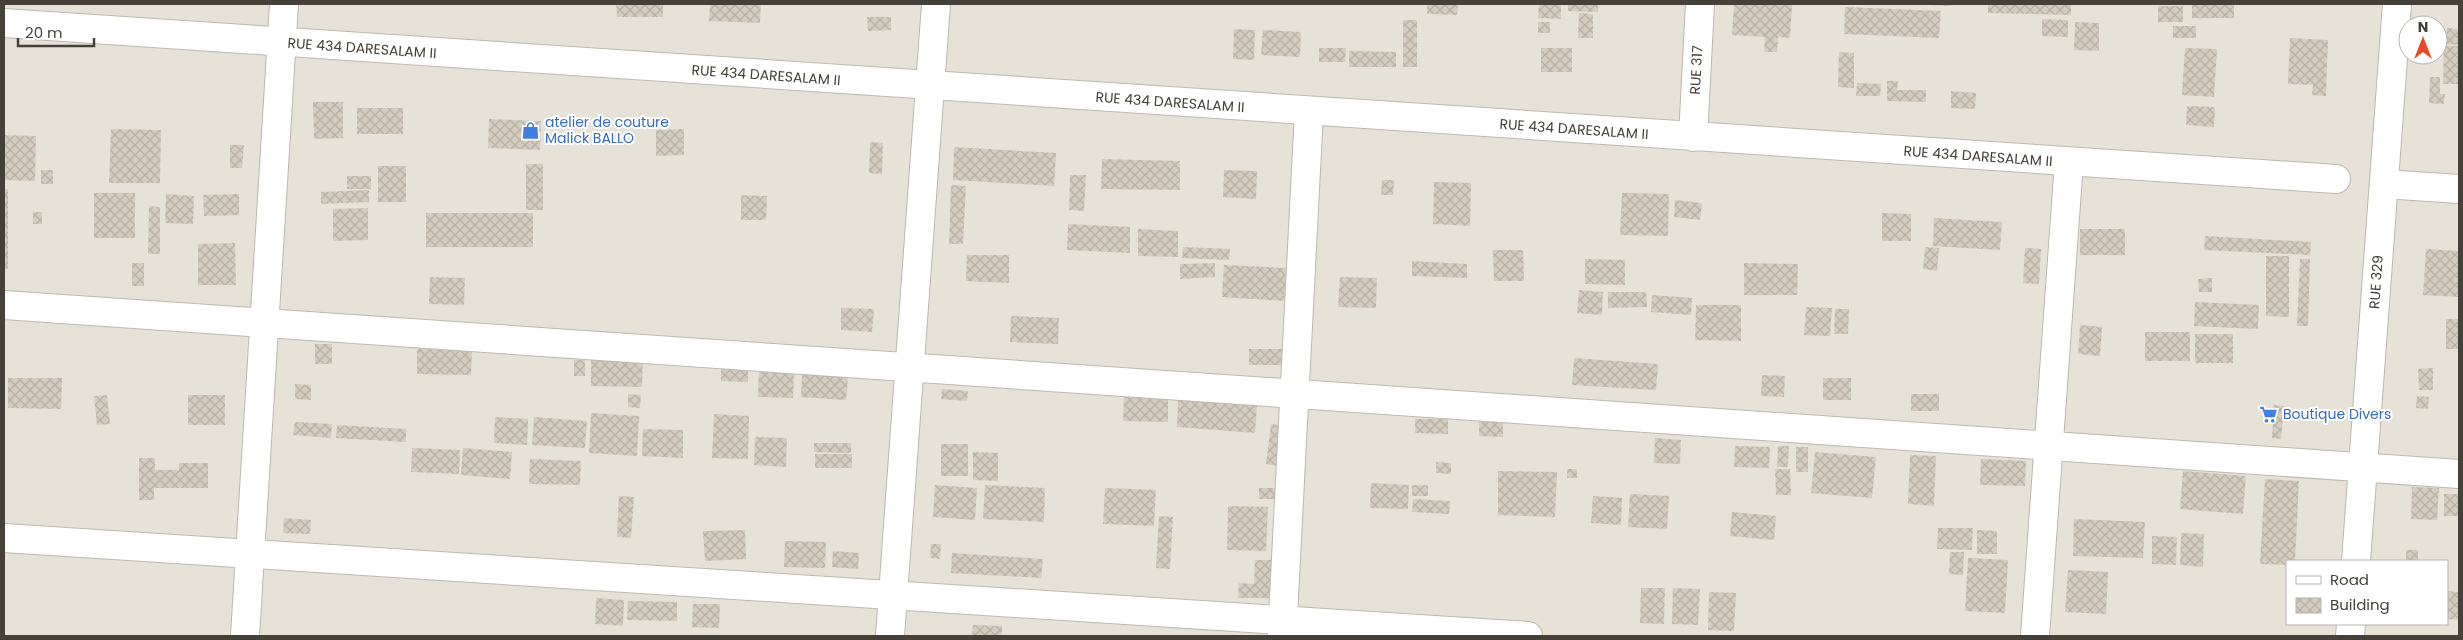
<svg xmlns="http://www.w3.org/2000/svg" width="2463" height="640" font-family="Poppins,sans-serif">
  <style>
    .residential { fill: #e7e2d7; fill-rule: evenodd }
    .building { fill: url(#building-cross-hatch) }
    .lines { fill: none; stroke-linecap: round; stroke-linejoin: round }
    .minor-casing { stroke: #beb8ac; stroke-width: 30 }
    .minor { stroke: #fff; stroke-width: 28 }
    .labels { text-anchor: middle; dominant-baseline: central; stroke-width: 4; stroke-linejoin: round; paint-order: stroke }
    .street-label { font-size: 14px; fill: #464138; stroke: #fff }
    .shop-label { font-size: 14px; fill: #366cbe; stroke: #fff; text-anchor: start }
  </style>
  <defs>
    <pattern id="building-cross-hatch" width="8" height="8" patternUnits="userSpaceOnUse" patternTransform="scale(1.25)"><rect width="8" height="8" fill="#d4ccbf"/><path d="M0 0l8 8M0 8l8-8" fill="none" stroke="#b7b0a5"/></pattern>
  </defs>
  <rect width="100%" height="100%" fill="#f3f0e9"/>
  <!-- residential -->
  <path class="residential" d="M4 4H2459V636H4ZM2408 25H2438V55H2408ZM2287 561H2447V624H2287Z"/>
  <!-- building -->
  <path class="building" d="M616 4H663V17H617Z
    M710 4H761L760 23 709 21Z
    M1427 4H1458L1457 15 1427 14Z
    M1539 4H1561V19L1538 18Z
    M1568 4H1598V12L1568 11Z
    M1734 4H1792L1790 38 1778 37 1777 52H1764L1765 37 1732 35Z
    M1930 4H1952L1951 6 1930 5Z
    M1988 4H2071V15L1988 13Z
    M2192 4H2234V18H2192Z
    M2158 6H2183V22H2158Z
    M1845 7 1941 11 1939 38 1844 34Z
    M1579 13 1593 14V38H1578Z
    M867 17H891V30L868 31Z
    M2042 19 2068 20V37L2042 36Z
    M1403 20H1417V67H1403Z
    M1538 22H1550V33H1538Z
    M2075 22 2099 23V51L2074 50Z
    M2173 26H2196V38H2173Z
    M2447 28 2459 29V45L2446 44Z
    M1234 29 1255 30 1254 60 1233 59Z
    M1263 30 1301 32 1300 57 1261 55Z
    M2290 38 2328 40 2326 96 2312 95 2313 85 2288 84Z
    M2444 46H2459V84H2443Z
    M1319 48H1346L1345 62H1319Z
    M1541 48H1572V72H1541Z
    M2185 48 2217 49 2214 97 2182 95Z
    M1349 51 1396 52V67H1349Z
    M1839 52 1854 53V88L1838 87Z
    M2430 77H2440V94H2445L2444 104 2429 103Z
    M1887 81H1898L1897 90H1926V102L1887 101Z
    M1857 83 1881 84 1880 96H1856Z
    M1951 91 1976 93 1975 109 1951 108Z
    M313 102H343V138L314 139Z
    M2187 106 2215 107 2214 127 2186 125Z
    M357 108H403V134H357Z
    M489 119 541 121 540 150 488 148Z
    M111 129 161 130 160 183H109Z
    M684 129V155L656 156V130Z
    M4 135 36 136 35 181 4 180Z
    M870 142 883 143 882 174 869 173Z
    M230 145H244L242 168H230Z
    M954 147 1056 153 1054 186 953 180Z
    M1102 159 1180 161V190L1101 189Z
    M526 164H543V210H526Z
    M378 166H406V202H378Z
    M41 170H53V184H41Z
    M1224 170 1257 171 1256 199 1223 197Z
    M1070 175H1086L1084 211 1069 210Z
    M347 176H371V189H347Z
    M1382 180H1394L1393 195H1381Z
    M1434 182 1471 183 1470 226 1433 224Z
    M951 185 966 186 963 244H949Z
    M4 189H8V269H4Z
    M369 190V202L321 204V192Z
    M94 193H135V238H94Z
    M1622 193 1669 194 1668 236 1620 235Z
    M166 194 194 196 193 224 165 223Z
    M239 194V215L204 216 203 195Z
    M741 195 767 196 766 220H741Z
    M1675 200 1702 203 1700 220 1674 217Z
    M149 206 160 207V254H148Z
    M368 208V240L333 241V209Z
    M33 212H42V224H33Z
    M426 213H533V247H426Z
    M1882 213 1911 214V241H1882Z
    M1934 218 2002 222 2000 250 1933 246Z
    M1068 224 1130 227V253L1067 250Z
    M1138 229 1178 231V257L1138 256Z
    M2080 229H2125V255H2080Z
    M2205 236 2311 242 2310 255 2204 250Z
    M235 243 236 285H198V244Z
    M1183 247 1230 249 1229 260 1182 258Z
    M1925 247 1939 248 1937 271 1923 269Z
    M2025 248 2041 249 2039 284 2023 283Z
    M2426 249 2459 251V297L2423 295Z
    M1493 250H1523L1524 281H1494Z
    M967 255H1009V283L966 281Z
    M2266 256H2289V317L2266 316Z
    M1585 259 1625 260V285L1585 284Z
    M2300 259H2310L2308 326H2297Z
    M1412 261 1467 264V278L1412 276Z
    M132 263H144V286H132Z
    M1215 263V277L1180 279V264Z
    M1744 263 1798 264 1797 295H1744Z
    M1224 265 1286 268 1284 301 1222 297Z
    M430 277 465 278 464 305 429 304Z
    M1340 277 1377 278 1376 308 1338 307Z
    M2212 278V292H2199L2198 279Z
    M1579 290 1603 292 1602 315 1577 313Z
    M1608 292H1646L1647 307 1608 308Z
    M1652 295 1692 298 1691 315 1651 312Z
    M2195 302 2259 305 2258 329 2194 326Z
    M1696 305H1741V341L1695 340Z
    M1806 307 1832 308 1830 336 1804 335Z
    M841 308 874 309 872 332 841 330Z
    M1835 309H1849L1848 334H1834Z
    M1011 316 1059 318 1058 344 1010 342Z
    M2446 319H2459V349H2446Z
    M2080 325 2102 327 2100 356 2078 354Z
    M2145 332H2190V361H2145Z
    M2195 334H2233V363H2195Z
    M315 344H332V364H315Z
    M417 349 472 350 471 375 417 374Z
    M1249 349H1285V365H1249Z
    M1574 358 1658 364 1656 390 1572 385Z
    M574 360H585V376H574Z
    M591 360 643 361 642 387 591 386Z
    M2433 368V390H2419L2418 369Z
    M721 369 748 370V382L721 381Z
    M759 370 794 372 793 398 758 397Z
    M802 374 848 376 846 400 801 397Z
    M1762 375 1785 376 1784 397 1761 396Z
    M8 378H62L61 409 8 408Z
    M1823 378H1851V400H1823Z
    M295 384 311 385V400L295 399Z
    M942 389 968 391 967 401 941 399Z
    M628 394 641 395 640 408 628 407Z
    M1911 394H1939V411H1911Z
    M107 395 110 424 97 425 94 396Z
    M188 395H225V425H188Z
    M1124 395 1168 396V422L1123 421Z
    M2417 396 2429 397 2428 409 2416 408Z
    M1178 400 1257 406 1255 433 1177 427Z
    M2274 405 2284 406 2281 439 2272 438Z
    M591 413 639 416 637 456 589 453Z
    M714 414 749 416 748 459 712 458Z
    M495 417 528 419 527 445 494 443Z
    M534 417 587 421 585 448 532 445Z
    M1415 419H1448V434L1415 433Z
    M295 422 332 424 331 438 293 435Z
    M1479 422H1503V437L1479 436Z
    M1271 424 1285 426 1279 466 1266 464Z
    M337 425 406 429V442L336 438Z
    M643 429 683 430V458L642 456Z
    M755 437 787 438 786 467 754 465Z
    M1655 438 1681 440 1680 464 1654 463Z
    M814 443H851V453L814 452Z
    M941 444H968V476H941Z
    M1735 446 1770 447 1769 468 1734 467Z
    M1778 446H1789L1788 467H1777Z
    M1796 447H1808V472H1796Z
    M412 448 460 450 459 474 411 472Z
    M463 448 512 452 510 479 461 475Z
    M973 452 998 453V481L973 480Z
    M1815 452 1876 457 1872 498 1811 493Z
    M815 454H852V468H815Z
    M1910 455 1936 456 1934 506 1908 504Z
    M139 458H155V470H179V463H208V488H154V500H139Z
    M530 459 581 461 580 485 529 484Z
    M1981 459 2026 461 2025 486 1980 485Z
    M1436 462 1451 463V474L1436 473Z
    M1567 469H1577V478H1567Z
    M1775 469H1790L1791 495H1776Z
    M1498 471 1557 472 1555 517 1498 515Z
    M2183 471 2246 476 2243 514 2180 509Z
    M2265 479 2299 481 2295 561H2287V565L2260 564Z
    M1371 483 1409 485 1408 509 1370 508Z
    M935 485 977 488 975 520 933 517Z
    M985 485 1045 488 1044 522 983 519Z
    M1412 485H1428V496H1412Z
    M2412 487 2439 488 2437 520 2411 519Z
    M1105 488 1156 490 1154 526 1103 524Z
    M1259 488H1277V499H1259Z
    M1630 494 1669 496 1667 529 1628 527Z
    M2444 494H2459V516H2444Z
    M619 496 634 497 631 538 617 537Z
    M1593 496 1622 498 1621 525 1591 523Z
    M1413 499 1450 501 1449 514 1412 512Z
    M1228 506 1268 507 1266 551 1227 550Z
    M1732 512 1776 516 1774 540 1730 536Z
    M1159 516 1173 517 1170 569 1156 568Z
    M284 518 311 520 310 534 283 533Z
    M2074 519 2145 522 2143 558 2073 556Z
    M1938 528H1973L1972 550 1937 549Z
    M745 530 746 559 705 561 703 531Z
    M1977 530 1997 531V554H1977Z
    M2181 533 2204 534 2203 567 2180 565Z
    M2152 536 2177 537 2176 565 2152 564Z
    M785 541 826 542 825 568 784 567Z
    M931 544H941L940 559 930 558Z
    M2406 550H2418V561H2406Z
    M833 551 859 553 858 569 832 567Z
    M1950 552H1964L1963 575 1949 574Z
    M952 553 1043 559 1041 578 951 573Z
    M1968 558 2008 560 2005 613 1965 611Z
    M1255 560H1272L1271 598H1238L1239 583 1254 584Z
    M2068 570 2108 572 2106 614 2065 612Z
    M1641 588H1665L1664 624 1640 623Z
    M1673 588 1700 589 1698 625 1672 624Z
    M2447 591 2459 592V620L2447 619Z
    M1709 592 1736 593 1734 631 1708 630Z
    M596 598 624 600 623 626 595 624Z
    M628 601 677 602V621L627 620Z
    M693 604H720L719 628 692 627Z
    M973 625 1002 626V636H972Z"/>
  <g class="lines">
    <defs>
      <path id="minor" d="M4 23 2336 179
        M1693 137 1700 4
        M2384 184 2459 189
        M4 305 2459 474
        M4 538 1528 636
        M2356 561 2397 4
        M245 636 284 4
        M890 636 936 4
        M1282 636 1309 112
        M2035 636 2069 162
        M2350 636 2351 624"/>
    </defs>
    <!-- minor casing -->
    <use href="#minor" class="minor-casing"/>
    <!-- minor -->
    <use href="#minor" class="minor"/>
  </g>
  <!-- icons -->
  <defs>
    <symbol id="shop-bare" viewBox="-9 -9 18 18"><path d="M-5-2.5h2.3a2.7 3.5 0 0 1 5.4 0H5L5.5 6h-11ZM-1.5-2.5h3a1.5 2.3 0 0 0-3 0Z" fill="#3f7fe0" stroke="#fff" stroke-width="2.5" paint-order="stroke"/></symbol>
    <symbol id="supermarket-bare" viewBox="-9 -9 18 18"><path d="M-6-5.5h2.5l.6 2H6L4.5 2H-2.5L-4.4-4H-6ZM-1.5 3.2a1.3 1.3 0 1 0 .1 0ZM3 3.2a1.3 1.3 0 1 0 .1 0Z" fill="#3f7fe0" stroke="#fff" stroke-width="2.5" paint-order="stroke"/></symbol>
  </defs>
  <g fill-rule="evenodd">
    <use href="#shop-bare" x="518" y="118" width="25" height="25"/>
    <use href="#supermarket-bare" x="2256" y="402" width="25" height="25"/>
  </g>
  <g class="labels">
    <!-- street labels -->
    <g class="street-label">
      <text transform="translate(362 48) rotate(4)">RUE 434 DARESALAM II</text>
      <text transform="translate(1696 70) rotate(-87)">RUE 317</text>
      <text transform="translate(766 75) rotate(4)">RUE 434 DARESALAM II</text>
      <text transform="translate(1170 102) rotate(4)">RUE 434 DARESALAM II</text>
      <text transform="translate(1574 129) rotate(4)">RUE 434 DARESALAM II</text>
      <text transform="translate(1978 156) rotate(4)">RUE 434 DARESALAM II</text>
      <text transform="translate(2376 282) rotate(-86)">RUE 329</text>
    </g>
    <!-- shop labels -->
    <g class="shop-label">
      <text x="545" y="122">atelier de couture<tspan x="545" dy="16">Malick BALLO</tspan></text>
      <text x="2283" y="414">Boutique Divers</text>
    </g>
  </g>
  <!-- border -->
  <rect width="2463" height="640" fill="none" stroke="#464138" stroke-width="10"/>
  <!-- legend -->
  <rect x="2286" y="560" width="162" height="65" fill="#ffffff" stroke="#b5b3af"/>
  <rect x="2296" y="576" width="25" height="8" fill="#ffffff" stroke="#b5b3af"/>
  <text x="2330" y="585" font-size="15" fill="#464138">Road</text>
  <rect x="2296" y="598" width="25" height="15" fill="url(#building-cross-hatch)" stroke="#b5b3af"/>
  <text x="2330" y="610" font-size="15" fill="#464138">Building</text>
  <!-- north arrow -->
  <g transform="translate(2423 40)"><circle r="24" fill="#ffffff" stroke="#b5b3af"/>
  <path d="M0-4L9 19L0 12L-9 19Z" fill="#ea4a29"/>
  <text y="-8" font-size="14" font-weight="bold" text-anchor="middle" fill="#464138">N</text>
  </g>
  <!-- scale -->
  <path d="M18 38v8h76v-8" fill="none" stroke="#464138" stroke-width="2.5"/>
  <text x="25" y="38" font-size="15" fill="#464138" stroke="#ffffff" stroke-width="4" paint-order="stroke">20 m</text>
</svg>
